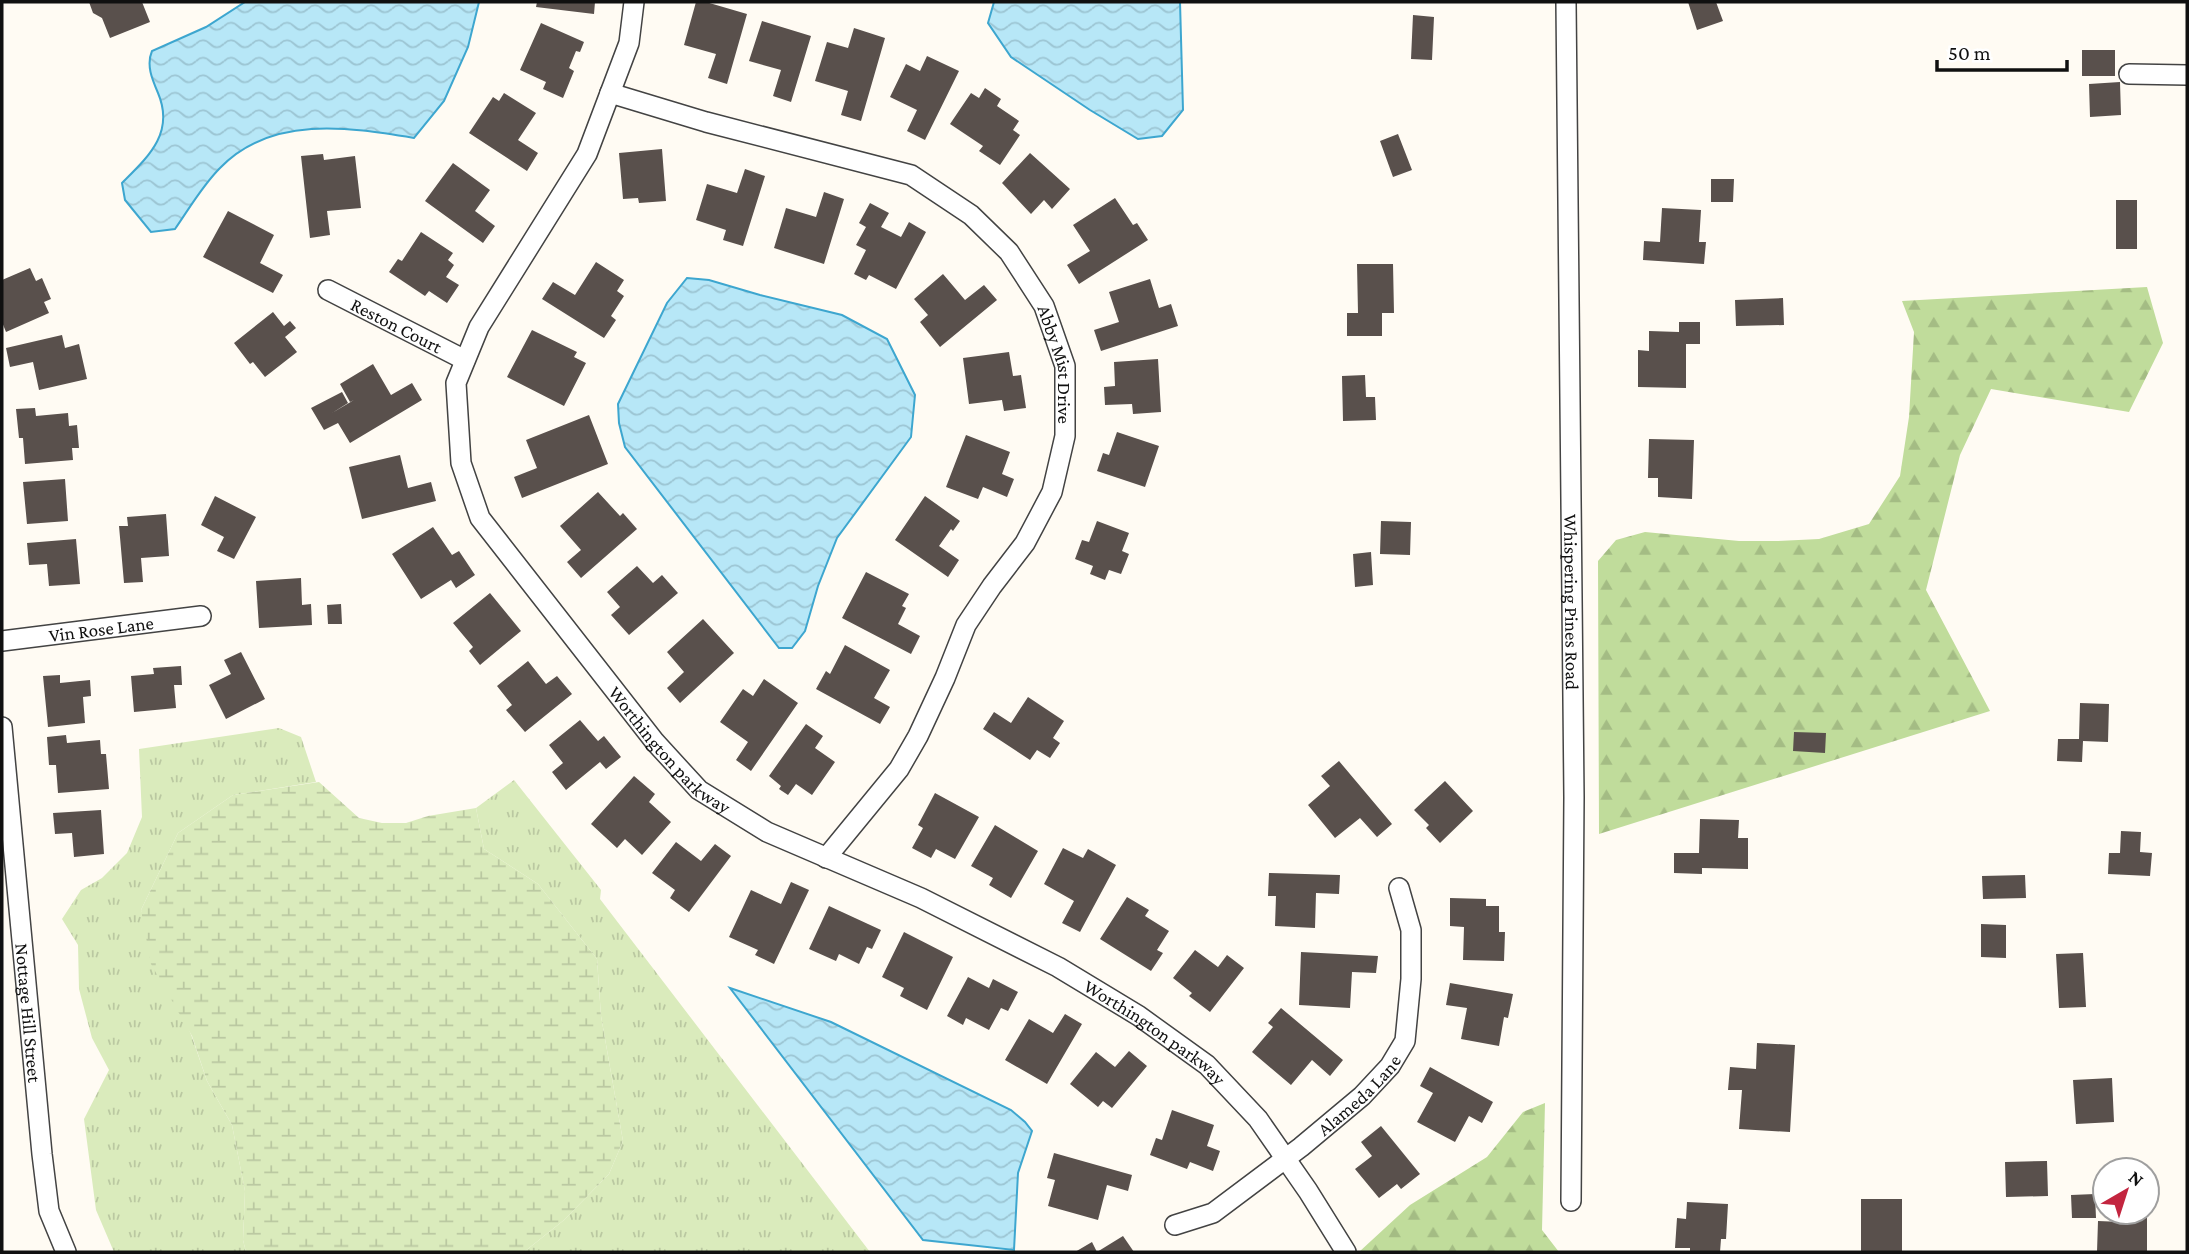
<svg xmlns="http://www.w3.org/2000/svg" width="2189" height="1254" font-family="'Crimson Pro',serif">
  <style>
    .grass { fill: url(#grass-tufts) }
    .forest { fill: url(#forest-firs) }
    .wetland { fill: url(#wetland-marsh) }
    .water { fill: url(#water-waves); stroke: #3da6cf; stroke-width: 2 }
    .building { fill: #59504c }
    .lines { fill: none; stroke-linecap: round; stroke-linejoin: round }
    .minor-casing { stroke: #434343; stroke-width: 22 }
    .minor { stroke: #fff; stroke-width: 19 }
    .labels { text-anchor: middle; dominant-baseline: central; stroke-width: 7; stroke-linejoin: round; paint-order: stroke }
    .street-label { font-size: 19px; fill: #101010; stroke: #fff }
  </style>
  <defs>
    <pattern id="grass-tufts" width="24" height="20" patternUnits="userSpaceOnUse" patternTransform="scale(1.75)"><rect width="24" height="20" fill="#daebbc"/><path d="M3 7l-1-3M5 7V3M7 7l1-3M15 17l-1-3M17 17v-4M19 17l1-3" fill="none" stroke="#bac8a1"/></pattern>
    <pattern id="forest-firs" width="22" height="20" patternUnits="userSpaceOnUse" patternTransform="scale(1.75)"><rect width="22" height="20" fill="#c0dc9b"/><path d="M5 1l3.5 6h-7zM16 11l3.5 6h-7z" fill="#a4bc84"/></pattern>
    <pattern id="wetland-marsh" width="20" height="14" patternUnits="userSpaceOnUse" patternTransform="scale(1.75)"><rect width="20" height="14" fill="#daebbc"/><path d="M1 5h8M5 5V1M11 12h8M15 12V8" fill="none" stroke="#bac8a1"/></pattern>
    <pattern id="water-waves" width="16" height="10" patternUnits="userSpaceOnUse" patternTransform="scale(1.75)"><rect width="16" height="10" fill="#b7e7f7"/><path d="M0 5q4-4 8 0t8 0" fill="none" stroke="#9cc5d3"/></pattern>
  </defs>
  <rect width="100%" height="100%" fill="#fffbf3"/>
  <!-- grass -->
  <path class="grass" d="M279 728 301 737 316 782 233 795 178 833 141 910 192 1037 207 1081 232 1125 245 1191 243 1240 246 1252H114L96 1210 84 1119 109 1070 92 1038 79 989 78 945 62 919 81 890 102 878 127 853 142 817 139 749Z
    M514 780 601 890 600 899 870 1252H524L564 1220 609 1174 623 1141 601 1016 597 959 538 884 484 849 476 808Z"/>
  <!-- forest -->
  <path class="forest" d="M2147 287 2163 343 2129 412 1991 389 1960 455 1926 590 1990 711 1599 834 1598 561 1616 540 1645 532 1739 541H1778L1819 539 1869 524 1900 476 1909 417 1914 332 1902 301Z
    M1545 1103 1542 1230 1559 1252H1359L1410 1205 1487 1157 1523 1112Z"/>
  <!-- wetland -->
  <path class="wetland" d="M319 782 359 818 382 823H406L428 816 476 808 484 849 538 884 597 959 601 1016 623 1141 609 1174 564 1220 524 1252H246L243 1240 245 1191 232 1125 207 1081 192 1036 151 964 141 910 178 833 233 795Z"/>
  <!-- water -->
  <path class="water" d="M245 2H479L468 47 444 101 414 138C348 127 271 115 220 168 202 186 189 209 175 229L151 232 125 200 122 183C148 157 175 133 158 93 152 79 146 65 152 51L206 27Z
    M994 2H1180L1183 110 1162 136 1138 139 1090 110 1011 57 988 23Z
    M687 278 709 280 760 295 842 315 887 339 915 395 911 437 837 538 818 586 805 631 792 648H779L625 447 619 423 618 404 667 303Z
    M730 988 831 1022 1011 1110 1025 1122 1032 1131 1018 1173 1014 1250 923 1240Z"/>
  <!-- building -->
  <path class="building" d="M89 2H142L150 22 110 38 102 18 93 13Z
    M537 2H595L594 14 536 7Z
    M696 2H706L747 14 727 84 708 78 716 54 684 45Z
    M1688 2H1716L1723 21 1697 30Z
    M1413 15 1434 17 1432 60 1411 59Z
    M762 21 811 36 791 102 773 96 781 70 749 61Z
    M541 23 584 42 580 52 576 51 569 68 574 71 563 98 543 89 546 82 520 70Z
    M854 28 885 38 861 121 841 115 848 91 815 81 827 42 848 48Z
    M2082 50H2115V76H2082Z
    M927 56 959 71 925 140 907 131 917 110 890 97 906 64 920 71Z
    M2120 82 2121 115 2090 117 2089 84Z
    M985 88 1001 99 997 106 1019 121 1013 130 1020 135 1000 165 979 151 983 146 950 124 971 93 979 98Z
    M504 93 536 113 518 140 538 153 527 171 469 133 493 97 499 101Z
    M1398 134 1412 170 1393 177 1380 141Z
    M662 149 666 201 639 203 638 198 623 199 619 153Z
    M1030 153 1070 189 1052 209 1044 200 1031 214 1002 183Z
    M323 154 324 160 355 156 361 208 327 211 330 235 310 238 301 156Z
    M453 163 490 190 475 211 495 226 483 243 425 201Z
    M745 169 765 176 743 246 723 240 726 230 696 220 707 184 737 193Z
    M1711 179H1734L1733 202H1711Z
    M824 192 844 199 824 264 774 248 786 208 816 217Z
    M1115 198 1133 225 1137 223 1148 240 1079 284 1067 265 1090 251 1073 225Z
    M2116 200H2137V249H2116Z
    M870 203 889 213 881 227 901 237 909 222 926 232 896 289 869 275 866 280 854 274 866 250 856 245 866 227 859 223Z
    M1662 208 1701 210 1699 242H1706L1704 264 1643 260 1644 241 1660 242Z
    M228 211 274 235 260 263 283 275 273 293 203 257Z
    M421 232 453 253 448 260 454 265 446 277 459 285 447 303 429 291 425 296 389 272 398 259 402 261Z
    M596 262 624 280 617 291 624 296 611 316 616 320 604 338 542 299 553 282 575 295Z
    M1357 264H1393L1394 313H1382V336H1347V313H1358Z
    M30 268 36 281 42 278 51 299 44 302 49 313 6 332 2 322V280Z
    M943 274 965 300 984 285 997 300 940 347 920 322 928 315 914 299Z
    M1150 279 1159 308 1171 304 1178 326 1101 351 1094 330 1119 322 1109 292Z
    M1783 298 1784 325 1736 326 1735 300Z
    M273 312 284 326 290 321 296 328 285 337 297 352 265 377 253 362 250 364 234 343Z
    M1679 322H1700V344H1686V388L1638 387V350L1649 351V331L1679 332Z
    M532 330 577 352 574 357 586 363 564 406 507 377Z
    M62 335 65 348 79 344 87 379 39 390 33 362 10 367 6 348Z
    M1009 352 1013 376 1021 375 1026 408 1004 411 1002 400 969 404 963 358Z
    M1158 359 1161 412 1133 414 1132 404 1105 405 1104 387 1115 386 1114 362Z
    M373 364 391 395 412 383 422 400 350 443 338 423 324 430 311 408 342 392 348 403 332 413 354 400 350 402 340 384Z
    M1365 375 1366 397H1375L1376 420 1343 421 1342 376Z
    M35 408 36 416 68 413 69 426 77 425 79 448H72L73 460 25 464 23 438H19L16 409Z
    M589 415 608 464 522 498 514 477 537 468 526 440Z
    M1117 432 1159 446 1145 487 1097 471 1103 453 1109 455Z
    M966 435 1010 452 1002 474 1014 479 1007 497 983 487 978 499 946 487Z
    M1649 439 1694 440 1692 499 1658 497V478H1648Z
    M400 455 408 488 431 482 436 501 362 519 349 467Z
    M65 479 68 521 27 524 23 482Z
    M598 492 620 516 623 513 637 529 581 578 567 562 581 550 560 526Z
    M215 496 256 517 234 559 217 551 224 537 201 525Z
    M925 496 960 521 953 531 951 529 939 546 959 560 948 577 895 540Z
    M166 514 169 556 141 558 143 582 124 583 119 526H128L127 517Z
    M1097 521 1129 533 1122 551 1129 554 1121 574 1109 570 1105 580 1090 574 1093 566 1075 559 1082 540 1089 542Z
    M1381 521 1411 522 1410 555 1380 554Z
    M433 527 452 555 459 551 475 575 456 588 451 580 421 599 392 554Z
    M76 539 80 584 49 586 47 564 29 565 27 543Z
    M1371 552 1373 585 1355 587 1353 554Z
    M637 566 653 583 662 575 678 593 629 635 611 615 620 607 607 592Z
    M866 572 909 594 902 606 906 608 898 624 920 636 911 654 842 618Z
    M301 578 302 605 311 604 312 625 259 628 256 581Z
    M490 593 521 631 480 665 469 651 473 647 453 623Z
    M341 604 342 624H328L327 605Z
    M703 619 734 653 680 703 667 688 684 672 667 652Z
    M845 645 890 670 874 698 890 707 880 724 816 689 826 671 830 674Z
    M241 652 265 699 226 719 209 685 231 674 224 660Z
    M528 661 546 684 557 676 572 694 525 732 506 710 512 705 497 686Z
    M181 666 182 685H174L176 708 134 712 131 676 154 674 153 668Z
    M60 675V683L90 680 91 696 83 697 85 723 48 727 43 676Z
    M764 679 798 703 751 771 736 760 748 742 720 722 743 689 753 696Z
    M1028 697 1064 721 1053 738 1060 743 1050 758 1037 750 1030 760 983 729 994 712 1011 723Z
    M2080 703 2109 704 2108 742 2083 741 2082 762 2057 761 2058 739H2079Z
    M580 720 598 741 604 736 621 757 606 769 600 762 566 790 552 772 563 763 549 745Z
    M806 724 823 736 815 748 835 762 812 795 796 784 788 795 779 789 781 786 769 776Z
    M1794 732 1826 733 1825 753 1793 751Z
    M66 735 67 743 100 740 101 754H106L109 789 58 793 56 765H49L47 737Z
    M1339 761 1392 824 1377 837 1360 818 1335 838 1308 805 1330 786 1321 776Z
    M634 776 655 794 649 802 671 822 642 855 625 839 617 848 591 824Z
    M1445 781 1473 811 1440 843 1426 828 1429 825 1414 810Z
    M935 793 979 817 955 859 936 849 931 858 912 848 923 828 918 825Z
    M101 810 104 854 74 857 72 833 55 834 53 813Z
    M1700 819 1739 820 1738 838H1748V869L1702 868V874L1674 873V853H1699Z
    M995 825 1038 851 1011 898 989 885 993 878 971 866Z
    M2121 831 2141 832 2140 852 2152 853 2150 876 2108 874 2109 853H2120Z
    M676 842 701 861 715 844 731 856 689 912 670 898 675 890 652 873Z
    M1063 848 1083 858 1088 849 1116 865 1080 932 1062 923 1074 901 1044 884Z
    M1269 873 1340 875 1339 894 1316 893 1315 928 1275 926 1276 896H1268Z
    M2025 875 2026 898 1983 899 1982 876Z
    M791 882 809 890 774 964 755 955 758 950 729 937 751 890 781 904Z
    M1127 897 1149 910 1145 916 1169 931 1157 950 1163 953 1151 971 1100 939Z
    M1450 898 1486 899V906H1499V932H1505L1504 961 1463 960 1464 927 1450 926Z
    M829 906 881 930 872 949 867 947 859 964 839 954 836 961 809 949Z
    M1981 924 2006 925V958L1981 957Z
    M904 932 953 957 927 1010 900 996 904 988 882 977Z
    M1195 950 1218 967 1227 955 1244 968 1210 1012 1189 996 1192 993 1173 978Z
    M1301 952 1378 956 1376 973 1352 972 1350 1008 1299 1005Z
    M2083 953 2086 1007 2059 1008 2056 954Z
    M968 977 989 988 993 979 1018 992 1008 1011 1001 1008 989 1030 966 1018 963 1025 947 1016Z
    M1450 983 1513 994 1508 1018 1504 1017 1499 1046 1461 1039 1467 1008 1446 1005Z
    M1281 1008 1343 1060 1330 1076 1312 1060 1291 1085 1252 1052 1273 1027 1268 1023Z
    M1065 1014 1082 1024 1047 1084 1005 1060 1029 1019 1053 1033Z
    M1757 1043 1795 1045 1790 1132 1739 1129 1742 1090H1728L1730 1067 1756 1069Z
    M1129 1051 1147 1066 1112 1108 1103 1101 1098 1107 1070 1084 1096 1052 1115 1067Z
    M1430 1067 1493 1102 1482 1123 1469 1116 1455 1142 1417 1122 1433 1093 1420 1086Z
    M2112 1078 2114 1122 2076 1124 2073 1080Z
    M1172 1110 1214 1125 1207 1146 1220 1151 1213 1171 1190 1162 1187 1169 1150 1155 1156 1138 1162 1140Z
    M1381 1126 1420 1174 1401 1189 1397 1184 1379 1198 1355 1169 1372 1156 1361 1142Z
    M1054 1153 1132 1175 1128 1191 1107 1185 1098 1220 1048 1206 1055 1180 1047 1178Z
    M2047 1161 2048 1196 2006 1197 2005 1162Z
    M2095 1194 2096 1218H2072L2071 1195Z
    M1861 1199H1902V1252H1861Z
    M1687 1202 1728 1204 1726 1239H1721L1720 1252H1690V1248H1675L1677 1218 1686 1219Z
    M2122 1212 2147 1213V1251L2097 1252 2098 1221 2122 1222Z
    M1123 1236 1134 1252H1075L1092 1242 1097 1252Z"/>
  <g class="lines">
    <defs>
      <g id="minor">
        <path id="s1" d="M634 2 629 43 587 154 479 327 456 383 461 463 480 518 655 742 699 790 767 832 921 898 1058 967 1139 1016 1207 1065 1258 1119 1308 1191 1346 1252"/>
        <path id="s2" d="M1566 2 1574 797 1571 1201"/>
        <path d="M2129 74 2187 75"/>
        <path id="s3" d="M610 93 706 122 911 175 971 215 1009 252 1044 306 1065 366V436L1052 492 1025 543 992 586 966 625 945 678 918 736 899 769 826 858"/>
        <path id="s4" d="M328 290 465 360"/>
        <path id="s5" d="M2 641 201 616"/>
        <path id="s6" d="M2 727 42 1154 49 1211 66 1252"/>
        <path id="s7" d="M1175 1225 1213 1213 1301 1147 1362 1096 1390 1066 1405 1041 1411 979V930L1399 888"/>
      </g>
    </defs>
    <!-- minor casing -->
    <use href="#minor" class="minor-casing"/>
    <!-- minor -->
    <use href="#minor" class="minor"/>
  </g>
  <g class="labels">
    <!-- street labels -->
    <g class="street-label">
      <text stroke="none"><textPath href="#s4" startOffset="77">Reston Court</textPath></text>
      <text stroke="none"><textPath href="#s3" startOffset="562">Abby Mist Drive</textPath></text>
      <text stroke="none"><textPath href="#s2" startOffset="600">Whispering Pines Road</textPath></text>
      <text stroke="none"><textPath href="#s5" startOffset="100">Vin Rose Lane</textPath></text>
      <text stroke="none"><textPath href="#s1" startOffset="863">Worthington parkway</textPath></text>
      <text stroke="none"><textPath href="#s6" startOffset="287">Nottage Hill Street</textPath></text>
      <text stroke="none"><textPath href="#s1" startOffset="1430">Worthington parkway</textPath></text>
      <text stroke="none"><textPath href="#s7" startOffset="228">Alameda Lane</textPath></text>
    </g>
  </g>
  <!-- border -->
  <rect width="2189" height="1254" fill="none" stroke="#101010" stroke-width="7"/>
  <!-- north arrow -->
  <g transform="translate(2126 1191) rotate(39)"><circle r="33" fill="#ffffff" stroke="#9f9f9f" stroke-width="2"/>
  <path d="M0-5L12 26L0 18L-12 26Z" fill="#c3253f"/>
  <text y="-10" font-size="19" font-weight="bold" text-anchor="middle" fill="#101010">N</text>
  </g>
  <!-- scale -->
  <path d="M1937 60v10h130v-10" fill="none" stroke="#101010" stroke-width="3.5"/>
  <text x="1948" y="60" font-size="21" fill="#101010" stroke="#ffffff" stroke-width="5" paint-order="stroke">50 m</text>
</svg>
